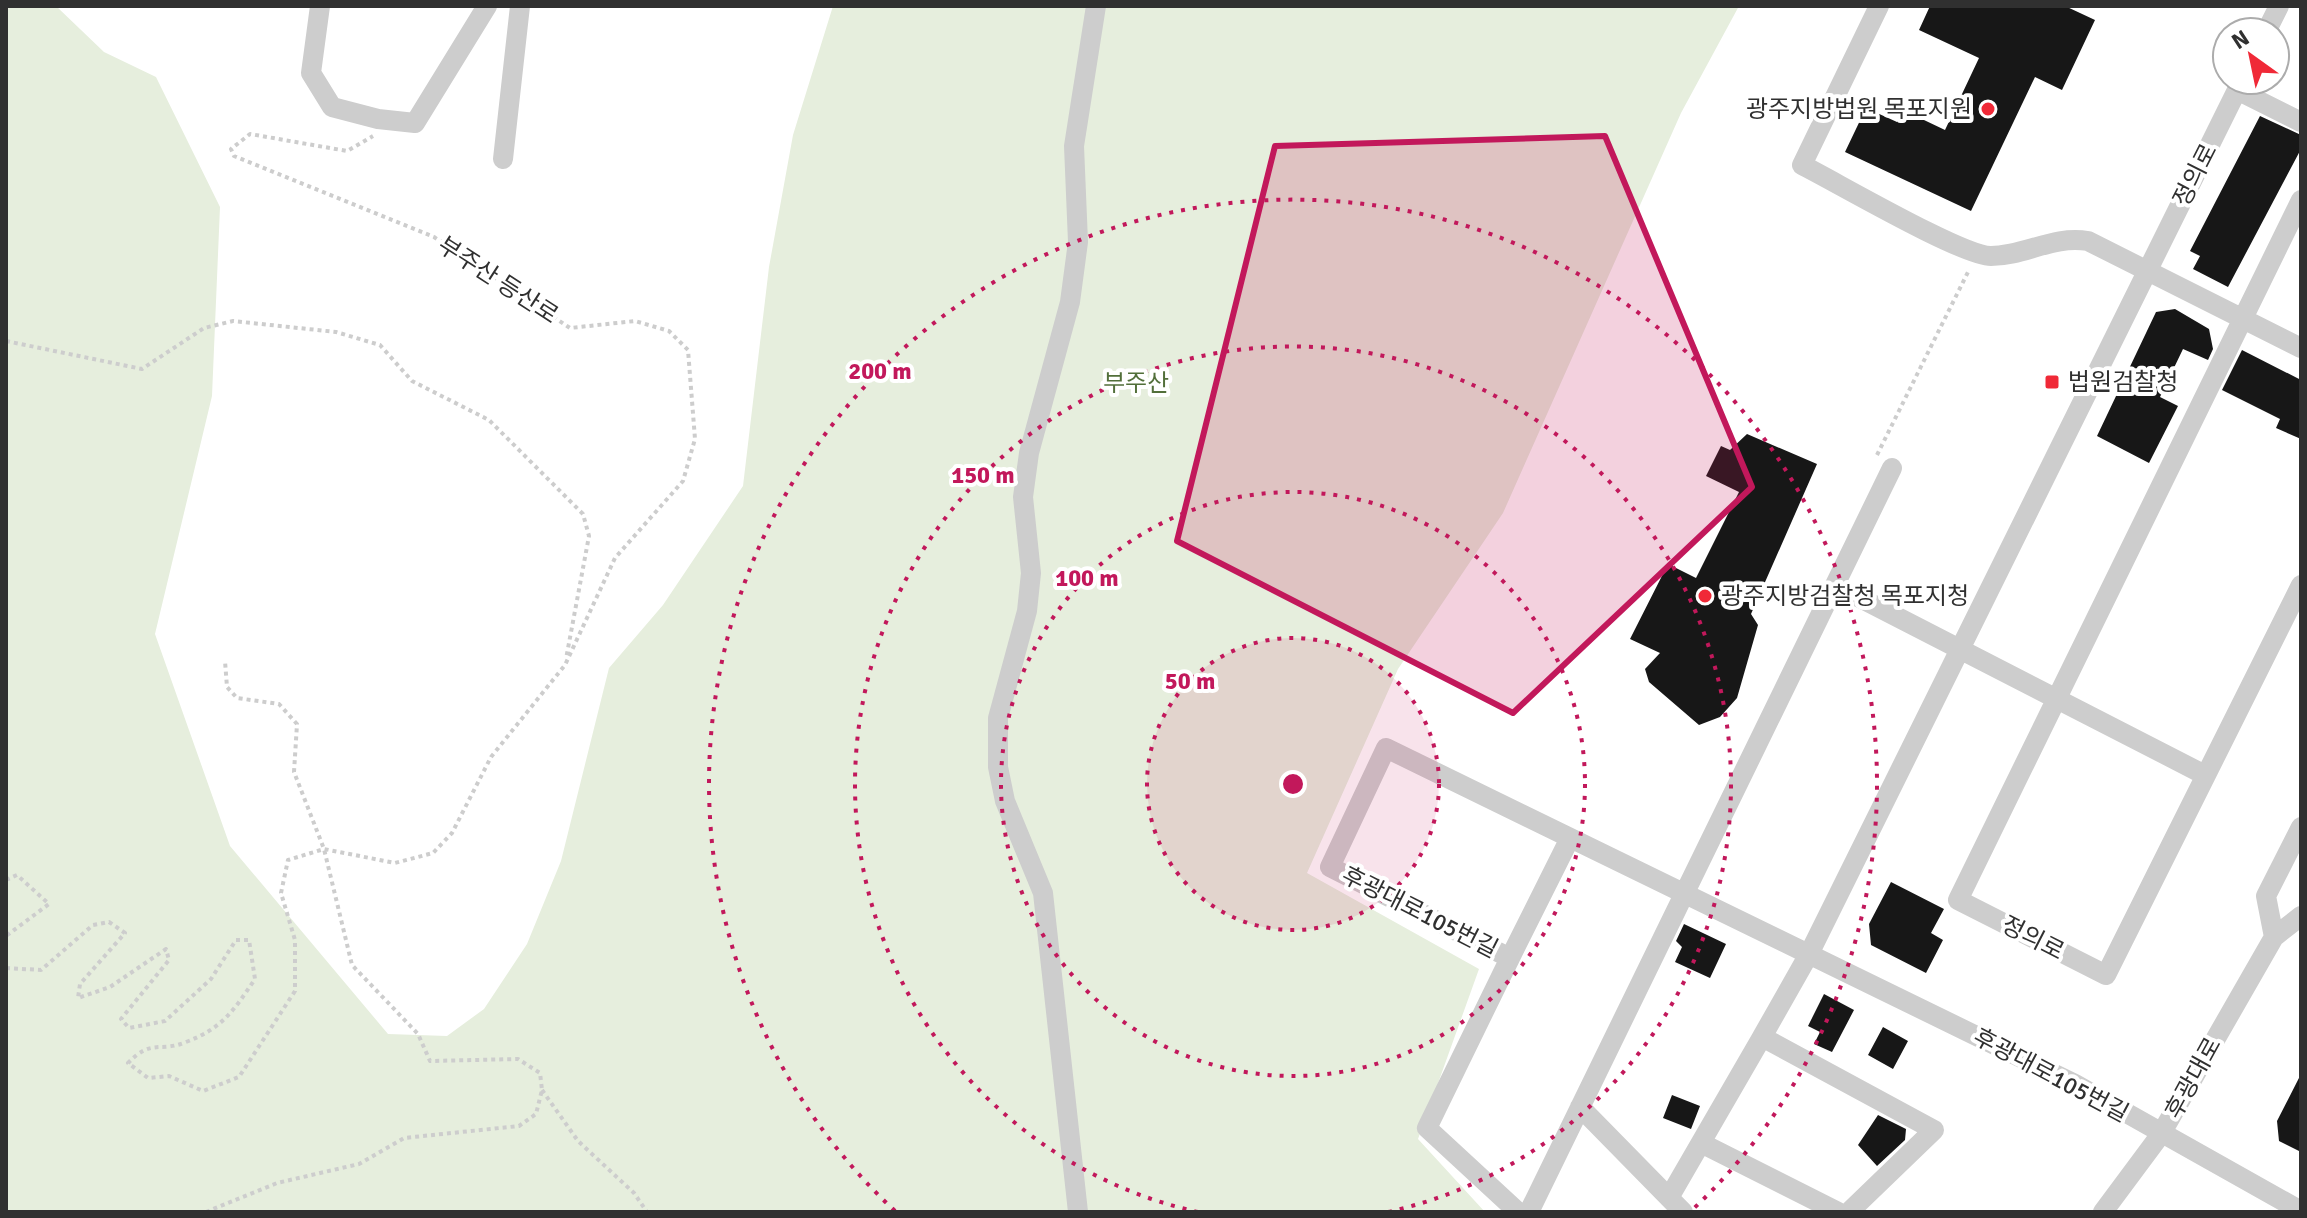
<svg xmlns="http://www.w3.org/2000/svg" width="2307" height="1218" font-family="Signika,'Noto Sans KR',sans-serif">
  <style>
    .green { fill: #e6eedd }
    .building { fill: #171717 }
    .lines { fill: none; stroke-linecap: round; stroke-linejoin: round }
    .path { stroke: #cdcdcd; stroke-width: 4; stroke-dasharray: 4 4; stroke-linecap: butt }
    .minor { stroke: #cdcdcd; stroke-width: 20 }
    .marked { fill: #c2185b; fill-opacity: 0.2; stroke: #c2185b; stroke-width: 6; stroke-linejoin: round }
    .ring { fill: none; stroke: #c2185b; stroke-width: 4; stroke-dasharray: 4 8 }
    .poi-dot { fill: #f02937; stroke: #fff; stroke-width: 3 }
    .labels { text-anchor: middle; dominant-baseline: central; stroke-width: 8; stroke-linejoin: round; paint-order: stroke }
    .poi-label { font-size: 24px; fill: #303030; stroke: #fff; text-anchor: start }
    .street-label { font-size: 24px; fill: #303030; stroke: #fff }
    .park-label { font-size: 24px; fill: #526f3a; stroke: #fff }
    .centre { fill: #c2185b; stroke: #fff; stroke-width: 4 }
    .ring-label { font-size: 24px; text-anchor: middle; font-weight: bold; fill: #c2185b; stroke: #fff; stroke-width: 8; stroke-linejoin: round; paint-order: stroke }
  </style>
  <rect width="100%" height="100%" fill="#fff"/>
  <!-- green -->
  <path class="green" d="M6 6H56L104 52 156 77 220 207 212 396 155 634 230 846 388 1034 447 1036 484 1009 527 944 561 861 609 668 663 605 743 486 769 267 793 135 833 6H1739L1681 113 1503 513 1398 669 1307 873 1479 969 1418 1139 1485 1212H6Z"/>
  <!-- building -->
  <path class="building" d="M1930 6H2065L2095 20 2062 90 2035 77 1971 211 1845 152 1866 108 1897 122 1903 110 1945 130 1979 58 1919 30Z
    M2260 116 2301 135V149L2228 287 2193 269 2200 256 2190 251Z
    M2175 309 2209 329 2213 349 2208 360 2183 349 2160 397 2178 406 2149 463 2097 436 2156 312Z
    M2242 350 2301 380V439L2276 428 2280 419 2222 390Z
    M1747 434 1817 464 1751 614 1758 625 1737 698 1720 717 1699 725 1649 682 1645 669 1660 653 1630 639 1668 564 1696 578 1739 492 1706 476 1721 446 1730 450Z
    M1891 882 1944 909 1931 933 1943 940 1926 973 1871 945 1869 924Z
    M1684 924 1726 944 1710 978 1675 962 1682 947 1676 941Z
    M1824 994 1854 1010 1832 1052 1814 1044 1820 1032 1808 1026Z
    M1883 1027 1908 1041 1893 1069 1868 1055Z
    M2301 1074V1152L2279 1141 2277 1121Z
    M1672 1095 1700 1106 1691 1129 1663 1118Z
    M1878 1115 1906 1129 1905 1140 1877 1166 1858 1145Z"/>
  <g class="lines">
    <!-- path -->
    <path class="path" d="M6 341 142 369 204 328 233 321 336 332 380 345 412 381 489 420 583 514 589 536 566 659
      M1877 455 1969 270
      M6 880 17 875 49 904 6 936
      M6 968 41 970 93 925 109 922 125 933 80 984 78 998 110 987 166 949 169 960 121 1019 129 1028 165 1021 211 979 236 940H249L255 979C234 1010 223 1028 186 1042 160 1053 152 1038 128 1063L148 1078 169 1076 203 1091 239 1077 295 991V940L281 893 288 860 324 849 395 863 433 853 452 833 491 757 565 665 615 558 683 481 695 439 688 350 669 331 635 321 570 328 434 237 234 156 231 149 250 134 347 151 373 136
      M542 1090 578 1141 634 1193 647 1212
      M206 1212 277 1183 359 1164 404 1138 519 1126 536 1114 542 1090 540 1073 518 1059 430 1061 418 1034 352 965 324 849 294 772 297 724 279 704 237 698 227 687 225 661"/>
    <!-- minor -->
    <path class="minor" d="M320 6 311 73 332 107 378 119 415 123 487 6
      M1879 6 1802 165C1836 182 1962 256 1991 256 2025 256 2053 235 2088 241L2301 348
      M2266 32 2279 6
      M2237 90 2301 122
      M503 159 520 6
      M2301 200 1958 900 2106 975 2301 585
      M1835 585 2205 775
      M2274 937 2266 896 2301 827
      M1510 958 1570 838
      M1580 1107 1683 1212
      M1701 1143 1838 1212
      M1670 1196 1762 1037
      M1078 1212 1043 893 1005 801 998 767V718L1027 611 1031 573 1023 497 1029 453 1070 302 1078 242 1074 146 1096 6
      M1518 1212 1427 1128 1510 958 1330 867 1386 748 2075 1084 2301 1211
      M1529 1212 1892 468
      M1849 1212 1934 1130 1762 1037 1809 954 2242 80
      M2103 1212 2161 1134 2274 937 2301 916"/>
  </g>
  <!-- marked area -->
  <path class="marked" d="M1605 136 1752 487 1513 713 1177 541 1275 146Z"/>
  <!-- distance rings -->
  <circle cx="1293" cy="784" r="146" fill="#c2185b" fill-opacity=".12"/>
  <g class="ring">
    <circle cx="1293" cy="784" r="146"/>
    <circle cx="1293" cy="784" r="292"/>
    <path d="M1198 1212A438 438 0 1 1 1388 1212"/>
    <path d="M895 1211A584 584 0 1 1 1691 1211"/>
  </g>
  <!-- markers -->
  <g class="poi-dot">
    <circle cx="1988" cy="109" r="8"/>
    <rect x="2044" y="374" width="16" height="16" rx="4"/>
    <circle cx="1705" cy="596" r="8"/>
  </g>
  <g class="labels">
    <!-- poi labels -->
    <g class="poi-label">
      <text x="1972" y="109" text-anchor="end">광주지방법원 목포지원</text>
      <text x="2068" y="382">법원검찰청</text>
      <text x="1721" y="596">광주지방검찰청 목포지청</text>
    </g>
    <!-- street labels -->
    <g class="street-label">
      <text transform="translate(2195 175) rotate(-63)">정의로</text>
      <text transform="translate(498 280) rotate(33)">부주산 등산로</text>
      <text transform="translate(1420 912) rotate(27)">후광대로105번길</text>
      <text transform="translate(2033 938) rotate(27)">정의로</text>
      <text transform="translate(2051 1075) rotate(28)">후광대로105번길</text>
      <text transform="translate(2193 1078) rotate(-61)">후광대로</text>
    </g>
    <!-- park labels -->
    <g class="park-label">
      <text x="1136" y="383">부주산</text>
    </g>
  </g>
  <circle cx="1293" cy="784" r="12" class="centre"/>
  <g class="ring-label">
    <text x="880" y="379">200 m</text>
    <text x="983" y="483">150 m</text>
    <text x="1087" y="586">100 m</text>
    <text x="1190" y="689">50 m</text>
  </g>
  <!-- border -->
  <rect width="2307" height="1218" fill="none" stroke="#303030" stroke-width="16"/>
  <!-- north arrow -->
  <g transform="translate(2251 56) rotate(327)"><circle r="38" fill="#ffffff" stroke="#acacac" stroke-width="2"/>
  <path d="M0-6L14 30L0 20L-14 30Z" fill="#f02937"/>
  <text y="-12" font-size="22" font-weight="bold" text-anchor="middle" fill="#303030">N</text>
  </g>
</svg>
